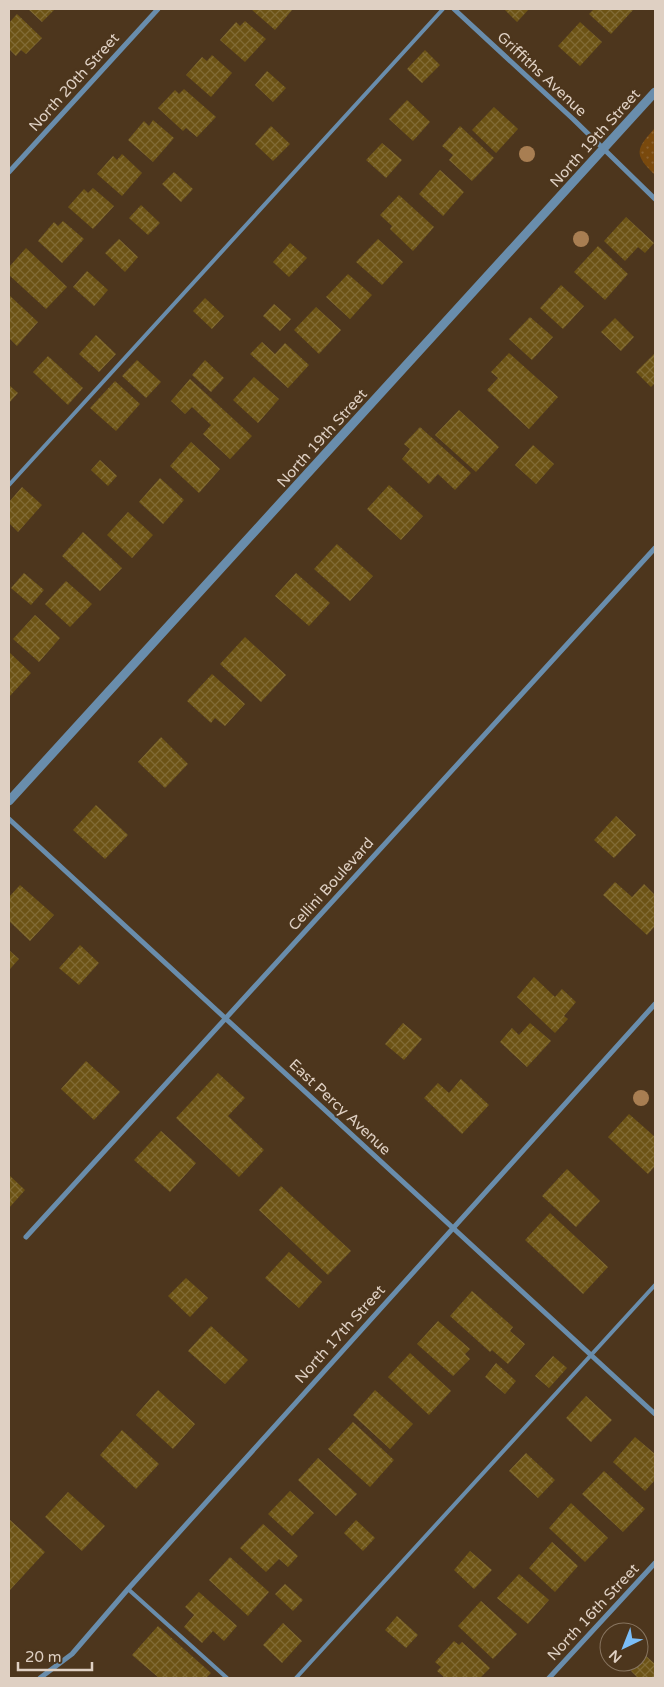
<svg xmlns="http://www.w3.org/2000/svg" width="664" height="1687" font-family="'Varela Round',sans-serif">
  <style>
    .park { fill: url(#park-dots) }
    .building { fill: url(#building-cross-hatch) }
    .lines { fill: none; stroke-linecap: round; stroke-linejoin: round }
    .service { stroke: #698dac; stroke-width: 4 }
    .minor { stroke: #698dac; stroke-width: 5 }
    .tertiary { stroke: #698dac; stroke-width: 9 }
    .tree { fill: #a87e52 }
    .labels { text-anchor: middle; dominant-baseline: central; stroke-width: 4.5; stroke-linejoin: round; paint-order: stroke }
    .street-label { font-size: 15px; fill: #dfd0c3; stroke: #4d361d }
  </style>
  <defs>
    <pattern id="park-dots" width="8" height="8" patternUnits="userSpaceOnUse" patternTransform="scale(1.25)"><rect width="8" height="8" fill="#79490d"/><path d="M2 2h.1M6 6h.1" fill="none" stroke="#8c622f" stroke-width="1.8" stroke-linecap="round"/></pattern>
    <pattern id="building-cross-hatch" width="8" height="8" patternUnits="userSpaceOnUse" patternTransform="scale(1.25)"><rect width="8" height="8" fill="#6c5315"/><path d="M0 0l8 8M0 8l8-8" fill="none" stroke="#816b35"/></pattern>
  </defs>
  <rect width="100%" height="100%" fill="#4d361d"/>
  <!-- park -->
  <path class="park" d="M655 128V175C633 154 636 149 655 128Z"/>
  <!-- building -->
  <path class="building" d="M28 9H55L42 22Z
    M251 9H293L275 30Z
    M504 9H529L517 22Z
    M594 9H632L633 10 611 34 589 14Z
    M17 14 42 38 26 54 21 50 16 56 9 49V23Z
    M245 21 266 39 245 62 220 40 236 22 240 26Z
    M580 22 602 42 580 66 558 46Z
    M425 50 440 65 422 83 407 69Z
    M212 55 232 73 211 97 186 75 202 57 207 61Z
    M267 71 286 88 273 102 255 85Z
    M184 89 216 117 197 137 186 128 183 131 158 108 175 90 179 94Z
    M407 100 430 122 413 141 389 119Z
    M494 107 518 129 496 153 472 130Z
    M153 120 174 138 153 162 128 140 144 121 149 126Z
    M271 126 290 144 273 161 255 144Z
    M460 126 494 158 472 181 449 160 453 155 442 146Z
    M382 143 402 160 386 178 366 160Z
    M122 154 142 173 122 196 97 174 113 156 117 160Z
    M440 170 464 192 443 216 419 194Z
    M174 172 193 189 181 202 162 184Z
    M93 188 114 206 93 229 68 207 84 189 88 193Z
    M399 195 434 227 413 251 390 229 392 226 380 215Z
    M141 205 160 223 148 235 129 218Z
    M626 217 654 243 645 253 638 247 625 261 604 241Z
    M63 221 84 239 62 263 38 241 54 222 58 226Z
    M119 239 138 257 125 272 105 253Z
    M378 239 403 262 382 285 356 262Z
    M290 243 307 258 289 277 273 262Z
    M598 246 628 274 605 300 574 272Z
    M26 248 67 287 46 309 9 275V267Z
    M87 271 108 290 94 306 73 287Z
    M348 274 372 295 350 319 326 297Z
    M561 285 584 306 563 329 540 308Z
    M9 295 38 322 17 346 9 338Z
    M205 298 224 316 212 329 193 311Z
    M274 304 291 319 280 331 263 316Z
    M316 307 341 330 319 354 294 330Z
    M530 317 553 337 532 360 509 339Z
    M615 318 634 337 621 351 601 332Z
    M96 335 116 354 99 372 79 354Z
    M262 342 275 354 285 343 309 365 288 388 250 354Z
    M509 353 558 397 529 429 487 390 498 378 491 372Z
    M655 353V383L651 387 636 372Z
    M48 356 83 388 68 405 33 372Z
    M137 360 161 382 146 398 122 376Z
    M205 360 224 378 211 392 192 375Z
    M254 377 279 399 258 423 233 400Z
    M190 379 252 436 230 459 203 434 211 425 192 407 185 414 171 401Z
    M115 381 140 404 116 431 90 408Z
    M9 385 18 393 9 403Z
    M459 410 499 447 476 472 435 435Z
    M420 427 471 473 455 490 438 474 429 484 402 459 410 449 404 444Z
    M191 442 220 469 199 493 170 466Z
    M533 445 554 464 536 484 515 465Z
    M100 460 117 476 108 486 91 470Z
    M160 478 184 500 163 524 139 502Z
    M389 485 423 516 401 540 367 509Z
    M22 487 42 505 18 532 9 523V502Z
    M128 512 153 535 132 558 107 535Z
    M83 532 122 568 100 591 62 556Z
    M337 544 373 576 350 601 314 569Z
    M24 573 44 590 31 605 11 588Z
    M296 573 330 603 309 626 275 596Z
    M66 581 92 604 70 627 45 604Z
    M35 615 60 638 39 662 13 639Z
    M245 637 286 675 261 702 220 664Z
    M9 652 31 673 9 697Z
    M212 674 245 704 225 726 215 718 211 723 187 701Z
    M161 737 188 764 165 788 138 762Z
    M96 805 128 835 105 859 73 830Z
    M616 816 636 835 614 858 594 840Z
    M615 882 632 897 644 884 655 895V926L647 935 603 895Z
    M20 885 54 915 30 941 9 921V897Z
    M80 945 99 963 79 985 59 968Z
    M9 950 19 959 9 970Z
    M534 977 555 997 562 989 576 1002 564 1016 568 1019 555 1033 517 997Z
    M403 1023 422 1039 404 1060 385 1044Z
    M530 1023 551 1041 527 1067 500 1042 512 1028 519 1035Z
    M86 1061 120 1092 94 1120 61 1089Z
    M218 1073 245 1098 228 1116 264 1150 239 1177 176 1118Z
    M461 1079 489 1105 462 1134 424 1098 438 1083 449 1093Z
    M629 1114 655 1137V1166L648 1174 608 1137Z
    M161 1131 196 1163 170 1192 134 1160Z
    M567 1169 600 1201 576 1227 542 1196Z
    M9 1175 25 1190 9 1208Z
    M281 1186 351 1251 328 1275 259 1210Z
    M550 1213 608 1267 583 1294 525 1240Z
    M289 1252 322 1282 299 1308 265 1278Z
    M186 1278 208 1298 190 1317 168 1296Z
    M472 1291 513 1327 510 1331 525 1344 508 1364 492 1350 490 1352 450 1316Z
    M438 1321 470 1349 465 1354 470 1359 453 1376 417 1344Z
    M211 1326 248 1360 225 1384 188 1351Z
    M410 1353 451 1391 429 1415 388 1377Z
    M553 1356 567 1368 549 1388 535 1376Z
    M496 1363 516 1381 505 1394 485 1377Z
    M158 1390 195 1424 173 1449 136 1415Z
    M375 1390 413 1424 390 1449 353 1415Z
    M586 1396 612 1420 591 1442 566 1418Z
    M353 1422 394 1460 370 1487 328 1449Z
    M122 1430 159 1464 136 1489 100 1455Z
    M635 1437 655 1454V1480L645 1491 613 1462Z
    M526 1453 555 1480 538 1498 509 1471Z
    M318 1458 357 1494 336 1516 298 1480Z
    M604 1471 645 1509 623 1532 582 1494Z
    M290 1491 314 1513 292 1536 268 1514Z
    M68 1492 105 1526 82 1551 45 1517Z
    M571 1503 608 1538 585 1562 549 1528Z
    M9 1519 45 1552 9 1591Z
    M356 1520 375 1538 363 1551 344 1533Z
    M263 1524 298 1556 288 1567 279 1559 266 1572 240 1548Z
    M552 1542 578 1566 555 1592 529 1568Z
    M470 1551 492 1570 474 1589 454 1570Z
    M230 1557 269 1592 248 1616 209 1580Z
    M519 1574 549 1600 528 1624 497 1598Z
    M285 1584 303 1600 293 1611 275 1594Z
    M199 1592 237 1626 224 1641 213 1631 202 1643 184 1627 194 1615 185 1607Z
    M481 1601 517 1634 493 1659 458 1626Z
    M397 1616 418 1635 406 1648 385 1630Z
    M283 1623 302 1641 282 1663 263 1645Z
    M158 1626 211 1673 206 1678H159L132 1655Z
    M454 1641 459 1645 462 1642 490 1668 480 1678H445L437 1671 441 1667 435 1662Z
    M645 1655 655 1664V1678H638L631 1671Z"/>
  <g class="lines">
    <!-- service -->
    <path class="service" d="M9 485 443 9
      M128 1589 227 1678
      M296 1678 655 1285"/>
    <!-- minor -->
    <path class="minor" d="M454 9 573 119 655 199
      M9 172 158 9
      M9 819 655 1414
      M26 1237 655 548
      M40 1678 72 1654 128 1589 655 1004
      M549 1678 655 1563"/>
    <!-- tertiary -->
    <path class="tertiary" d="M9 801 655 92"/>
  </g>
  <!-- trees -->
  <g class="tree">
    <circle cx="527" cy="154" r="8"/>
    <circle cx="581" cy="239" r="8"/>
    <circle cx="641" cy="1098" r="8"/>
  </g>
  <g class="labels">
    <!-- street labels -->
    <g class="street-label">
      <text transform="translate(542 74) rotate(43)">Griffiths Avenue</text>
      <text transform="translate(74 82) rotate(-48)">North 20th Street</text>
      <text transform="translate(595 138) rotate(-48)">North 19th Street</text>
      <text transform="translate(322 438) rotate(-48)">North 19th Street</text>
      <text transform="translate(331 884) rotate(-48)">Cellini Boulevard</text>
      <text transform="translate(340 1107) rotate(43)">East Percy Avenue</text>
      <text transform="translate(340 1334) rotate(-48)">North 17th Street</text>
      <text transform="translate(593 1612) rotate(-47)">North 16th Street</text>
    </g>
  </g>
  <!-- border -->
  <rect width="664" height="1687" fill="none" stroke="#dfd0c3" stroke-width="20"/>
  <!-- north arrow -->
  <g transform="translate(624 1647) rotate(223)"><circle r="24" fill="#4d361d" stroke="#87745f"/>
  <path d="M0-4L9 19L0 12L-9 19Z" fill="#7bbef8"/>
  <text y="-8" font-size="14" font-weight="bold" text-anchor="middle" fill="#dfd0c3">N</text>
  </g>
  <!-- scale -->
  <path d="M18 1662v8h74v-8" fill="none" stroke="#dfd0c3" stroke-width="2.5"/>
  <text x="25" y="1662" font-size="15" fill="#dfd0c3" stroke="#4d361d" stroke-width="4" paint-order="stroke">20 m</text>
</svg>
